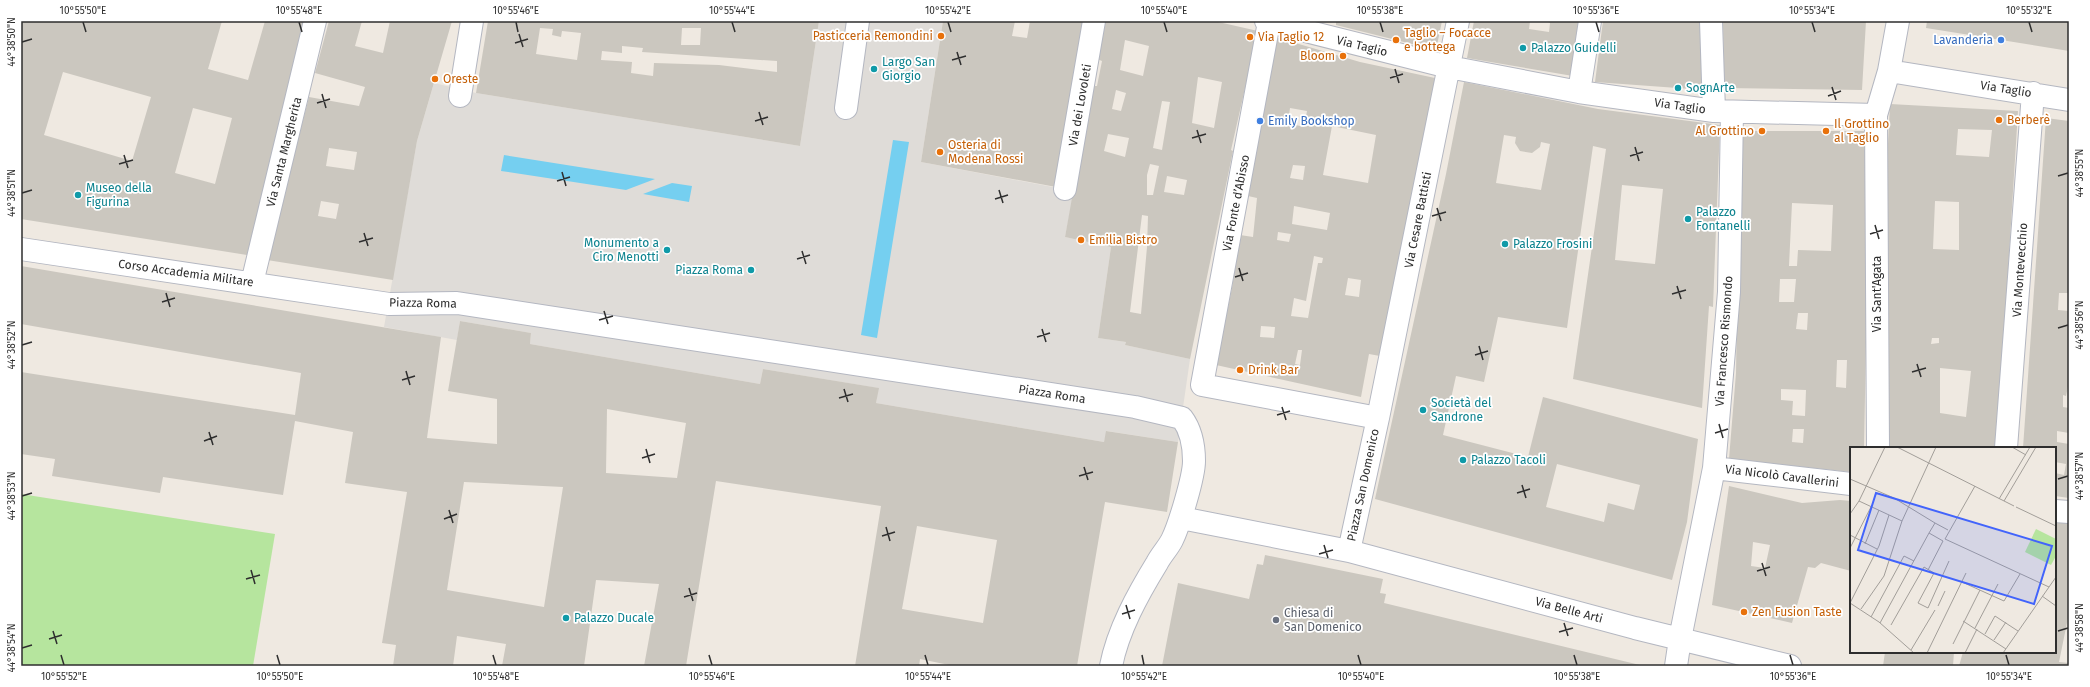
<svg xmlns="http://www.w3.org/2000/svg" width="2090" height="687" font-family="'Fira Sans',sans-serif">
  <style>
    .green { fill: #b6e59e }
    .plaza { fill: #dfdcd8 }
    .water { fill: #75cff0 }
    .building { fill: #cbc7bf; fill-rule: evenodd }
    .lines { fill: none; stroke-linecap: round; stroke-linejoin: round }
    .street-casing { stroke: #b4b7c1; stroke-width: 24 }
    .street { stroke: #fff; stroke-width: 22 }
    .ticks { fill: none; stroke: #2e2e2e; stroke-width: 1.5 }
    .food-dot { fill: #e8710a; stroke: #fff; stroke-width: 1.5 }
    .shop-dot { fill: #3f7fe0; stroke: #fff; stroke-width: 1.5 }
    .culture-dot { fill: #0f9aa8; stroke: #fff; stroke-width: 1.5 }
    .worship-dot { fill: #6b7280; stroke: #fff; stroke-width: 1.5 }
    .labels { text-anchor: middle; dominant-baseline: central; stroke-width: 3.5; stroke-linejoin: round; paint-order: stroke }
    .food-label { font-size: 12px; fill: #c56008; stroke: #fff; text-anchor: start }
    .shop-label { font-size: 12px; fill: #366cbe; stroke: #fff; text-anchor: end }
    .street-label { font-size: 12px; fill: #2e2e2e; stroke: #fff }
    .culture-label { font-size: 12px; fill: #0d838f; stroke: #fff; text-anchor: start }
    .worship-label { font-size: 12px; fill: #5b616d; stroke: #fff; text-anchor: start }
    .inset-road { fill: none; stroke: #a29e99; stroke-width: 1 }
    .view { fill: #4264fb; fill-opacity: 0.15; stroke: #4264fb; stroke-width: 2 }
    .inset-edge { fill: none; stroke: #2e2e2e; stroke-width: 2 }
    .neatline { fill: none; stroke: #2e2e2e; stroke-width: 1.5 }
    .ticks-label { font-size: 10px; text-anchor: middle; fill: #2e2e2e }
  </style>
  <rect width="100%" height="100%" fill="#efe9e1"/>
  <!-- green -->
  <path class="green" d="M21 494 275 534 253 666H21Z"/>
  <!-- plaza -->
  <path class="plaza" d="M819 21H943L921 162 1074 191 1065 237 1111 247 1098 338 1126 342 1125 345 1190 359 1178 442 1107 431 1104 442 876 403 878 388 763 369 760 384 530 344 531 333 460 321 457 340 384 327 417 141 434 83 476 93 800 146Z"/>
  <!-- water -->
  <path class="water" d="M893 140 909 142 877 338 861 335Z
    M504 155 655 179 626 190 501 171Z
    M672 183 692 186 689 202 643 194Z"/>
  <!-- building -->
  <path class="building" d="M21 21H222L208 69 248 80 265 21H306L247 255 21 219ZM63 72 151 97 132 161 44 135ZM193 108 232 118 215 184 175 173Z
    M329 21H362L355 46 383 53 390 21H452L417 141 393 280 267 260 309 97 359 106 365 87 315 73ZM329 148 357 152 354 170 326 166ZM321 201 339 204 336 219 318 216Z
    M488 21H819L800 146 476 93ZM540 28 553 29 552 35 561 37 562 31 581 33 577 60 536 54ZM682 28H701L700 45H681ZM622 46 643 48 642 52 777 61V72L719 65 654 63 653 76 631 73 632 62 601 60 602 51 622 53Z
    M943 21H1015L1012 36 1027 38 1030 21H1086L1056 187 921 162Z
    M1104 21H1214L1258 31 1231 150 1233 151 1190 359 1125 345 1126 342 1098 338 1111 247 1065 237 1092 86H1097L1102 61 1097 59ZM1125 40 1149 46 1143 76 1120 70ZM1198 77 1222 82 1214 128 1192 123ZM1116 90 1126 93 1121 111 1112 109ZM1162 101 1170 102 1162 150 1153 148ZM1108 134 1129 138 1125 157 1104 151ZM1150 164 1159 166 1153 195H1147V175ZM1167 176 1187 180 1184 195 1164 192ZM1142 215 1148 216 1147 247 1141 314 1130 312Z
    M1336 21H1442L1436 50 1336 25Z
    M1474 21H1530L1529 29 1549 32 1550 23 1546 21H1582L1573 76 1467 58Z
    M1603 21H1703L1705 90 1595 82Z
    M1723 21H1866L1862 90 1724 88Z
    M1927 21H2069V51L1926 28Z
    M1275 37 1360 62 1435 78 1408 227 1380 356 1369 354 1361 397 1216 365 1232 288 1240 235 1253 237 1257 198 1248 196ZM1290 108 1307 111 1304 127 1288 123ZM1332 126 1376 135 1368 183 1323 175ZM1293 165 1305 166 1303 180 1290 178ZM1294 206 1330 213 1327 230 1292 224ZM1278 232 1291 234 1289 242 1277 240ZM1314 256 1323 258 1322 263H1318L1308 318 1291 316 1294 298 1306 301ZM1348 278 1361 280 1359 297 1345 295ZM1261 326 1275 327 1274 338 1260 337ZM1298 350H1302L1300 365 1295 364Z
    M1464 82 1598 109 1720 125 1713 307 1709 306 1702 408 1573 379 1606 149 1593 146 1567 328 1498 317 1484 382 1456 376 1443 435 1528 457 1543 397 1698 439 1687 522 1672 580 1375 499 1446 174ZM1504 135 1516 137 1515 143 1520 151 1532 153 1540 147 1541 142 1550 144 1541 190 1496 183ZM1622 185 1663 189 1655 264 1615 260ZM1557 464 1640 485 1634 510 1608 503 1604 522 1546 507Z
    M1890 104 2018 111 1997 448H1889L1887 163ZM1958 129 1992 130 1989 157 1956 155ZM1935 201 1959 202V250L1933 249ZM1932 338H1939V343L1931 344ZM1940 368 1971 371 1966 417 1940 413Z
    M2046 118 2069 121V293H2059L2058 310 2069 311V382L2066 396 2063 395V407L2069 408V433L2057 431V442L2069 444V498L2055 496V473L2064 475 2066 464 2055 462V448H2023Z
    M1740 131H1870L1864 448H1851V472L1729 459 1736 373ZM1792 203 1833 205 1831 251 1798 250 1797 266H1789ZM1780 279H1796L1794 302H1779ZM1798 313H1808L1807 330 1796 329ZM1837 360H1847L1846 388 1836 387ZM1781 389 1806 390 1805 416 1792 415 1793 401 1781 400ZM1793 429H1804L1803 443 1792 442Z
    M21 266 441 337 427 438 497 444V399L448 391 460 321 531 333 530 344 760 384 763 369 879 388 876 403 1104 442 1106 431 1178 442 1167 512 1105 502 1077 666H954L920 659 919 666H855L881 506 716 481 686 666H644L659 584 596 580 584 666H502L506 644 457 636 453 666H393L396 645 382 643 407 492 345 483 353 432 295 421 283 495 163 477 160 493 52 476 55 459 21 454V372L295 415 301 373 21 324ZM607 409 686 423 677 478 606 473ZM464 482 563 487 544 607 447 590ZM917 526 997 540 983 623 902 609Z
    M1729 486 1802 503 1840 500 1851 501V571L1821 563 1815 568 1808 567 1792 623 1712 605ZM1753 542 1770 545 1765 568 1751 566Z
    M2055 522 2069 523V613L2059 662 2069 663V666H1959L1963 652H2055Z
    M1265 555 1383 579 1380 593 1386 594 1384 603 1644 666H1162L1178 583 1249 599 1257 564 1263 565Z
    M1885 652H1954L1953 666H1883Z"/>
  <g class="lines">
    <defs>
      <path id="street" d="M1266 21 1449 67 1579 92 1714 111 1876 115
        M1711 21 1714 111
        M1889 71 2069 100
        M1579 92 1590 21
        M460 96 472 21
        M846 108 858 21
        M1065 189 1094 21
        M21 249 389 304 457 303 1135 407 1182 418C1191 430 1194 446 1194 461 1194 477 1179 526 1172 540 1168 548 1161 555 1157 563 1138 594 1118 630 1111 666
        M252 283 315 21
        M1378 418 1458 21
        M1878 448 1876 115 1889 71 1898 21
        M2006 448 2033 93
        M1714 468 1851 484
        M2055 511 2069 512
        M1181 518 1349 551 1378 418 1202 385 1269 22
        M1349 551 1635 628 1790 666
        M1676 666 1680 639 1714 468 1729 292 1732 112"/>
    </defs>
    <!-- street casing -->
    <use href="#street" class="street-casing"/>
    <!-- street -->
    <use href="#street" class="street"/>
  </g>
  <!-- ticks -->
  <path class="ticks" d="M83 22 86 32M299 22 302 32M516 22 518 32M732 22 735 32M948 22 951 32M1164 22 1167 32M1380 22 1383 32M1596 22 1599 32M1812 22 1815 32M2029 22 2032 32M519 34 523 47M22 42 32 39M515 43 528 39M957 52 961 65M952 60 966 56M1395 69 1399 83M1390 78 1403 74M1832 87 1836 100M322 94 326 108M1828 96 1841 91M317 103 330 99M759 112 763 125M755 121 768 117M1197 130 1201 143M1192 138 1206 134M1635 147 1639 161M124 155 128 168M1630 156 1643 152M119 164 133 160M562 172 566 186M2058 176 2068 173M557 181 570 177M999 190 1003 203M22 193 32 190M995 199 1008 195M1437 208 1441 221M1432 216 1446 212M1875 225 1879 239M364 233 368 246M1870 234 1883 230M359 242 373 238M802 251 806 264M797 259 810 255M1239 268 1243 281M1235 277 1248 273M1677 286 1681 299M166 293 170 307M1672 294 1686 290M162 302 175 298M604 311 608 324M599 320 613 316M2058 328 2068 325M1042 329 1046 342M1037 337 1050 333M22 345 32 342M1479 346 1483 360M1475 355 1488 351M1917 364 1921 377M406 371 410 385M1912 372 1926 368M402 380 415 376M844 389 848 402M839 398 853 394M1282 407 1286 420M1277 415 1290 411M1719 424 1723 438M209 432 213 445M1715 433 1728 429M204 441 217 436M646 449 650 463M642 458 655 454M1084 467 1088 480M1079 476 1093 472M2058 479 2068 476M1522 485 1526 498M1517 493 1530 489M22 496 32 493M449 510 453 523M444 519 457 514M886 527 890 541M882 536 895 532M1324 545 1328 558M1319 554 1333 550M1762 563 1766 576M251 570 255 584M1757 571 1770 567M246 579 260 575M689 588 693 601M684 597 697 593M1126 605 1130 619M1122 614 1135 610M1564 623 1568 636M53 631 57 644M2058 631 2068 628M1559 632 1573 628M49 639 62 635M22 648 32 645M61 655 64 665M277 655 280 665M493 655 496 665M709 655 712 665M925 655 928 665M1142 655 1144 665M1358 655 1361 665M1574 655 1577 665M1790 655 1793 665M2006 655 2009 665"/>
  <!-- markers -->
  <g class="food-dot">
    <circle cx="941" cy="36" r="4"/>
    <circle cx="1250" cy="37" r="4"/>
    <circle cx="1396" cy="40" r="4"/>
    <circle cx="1343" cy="56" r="4"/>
    <circle cx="435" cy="79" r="4"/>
    <circle cx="1999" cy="120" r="4"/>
    <circle cx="1762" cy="131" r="4"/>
    <circle cx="1826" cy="131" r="4"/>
    <circle cx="940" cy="152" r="4"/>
    <circle cx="1081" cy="240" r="4"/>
    <circle cx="1240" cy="370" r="4"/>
    <circle cx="1744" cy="612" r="4"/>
  </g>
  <g class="shop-dot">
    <circle cx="2001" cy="40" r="4"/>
    <circle cx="1260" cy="121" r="4"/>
  </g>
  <g class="culture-dot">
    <circle cx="1523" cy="48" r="4"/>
    <circle cx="874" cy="69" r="4"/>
    <circle cx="1678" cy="88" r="4"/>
    <circle cx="78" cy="195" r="4"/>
    <circle cx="1688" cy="219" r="4"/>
    <circle cx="1505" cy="244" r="4"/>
    <circle cx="667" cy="250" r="4"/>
    <circle cx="751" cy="270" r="4"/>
    <circle cx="1423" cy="410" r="4"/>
    <circle cx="1463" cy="460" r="4"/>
    <circle cx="566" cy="618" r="4"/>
  </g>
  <circle class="worship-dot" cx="1276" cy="620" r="4"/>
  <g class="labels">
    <!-- food labels -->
    <g class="food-label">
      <text x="1404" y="33">Taglio – Focacce<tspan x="1404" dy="14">e bottega</tspan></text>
      <text x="933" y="36" text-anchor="end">Pasticceria Remondini</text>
      <text x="1258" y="37">Via Taglio 12</text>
      <text x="1335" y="56" text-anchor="end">Bloom</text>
      <text x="443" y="79">Oreste</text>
      <text x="2007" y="120">Berberè</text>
      <text x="1834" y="124">Il Grottino<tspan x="1834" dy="14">al Taglio</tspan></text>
      <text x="1754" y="131" text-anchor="end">Al Grottino</text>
      <text x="948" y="145">Osteria di<tspan x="948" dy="14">Modena Rossi</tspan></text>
      <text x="1089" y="240">Emilia Bistro</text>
      <text x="1248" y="370">Drink Bar</text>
      <text x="1752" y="612">Zen Fusion Taste</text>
    </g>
    <!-- shop labels -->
    <g class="shop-label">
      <text x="1993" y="40">Lavanderia</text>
      <text x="1268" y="121" text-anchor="start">Emily Bookshop</text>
    </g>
    <!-- street labels -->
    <g class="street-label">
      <text transform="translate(1362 46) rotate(14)">Via Taglio</text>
      <text transform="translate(2006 89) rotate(9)">Via Taglio</text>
      <text transform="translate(1080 105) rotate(-80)">Via dei Lovoleti</text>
      <text transform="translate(1680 106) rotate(8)">Via Taglio</text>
      <text transform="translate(284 152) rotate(-76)">Via Santa Margherita</text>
      <text transform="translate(1236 203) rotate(-79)">Via Fonte d’Abisso</text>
      <text transform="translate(1418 220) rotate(-79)">Via Cesare Battisti</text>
      <text transform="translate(2020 270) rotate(-86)">Via Montevecchio</text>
      <text transform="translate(186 273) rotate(8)">Corso Accademia Militare</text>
      <text transform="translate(1877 294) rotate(-90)">Via Sant'Agata</text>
      <text transform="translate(423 303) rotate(1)">Piazza Roma</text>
      <text transform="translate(1724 341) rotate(-86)">Via Francesco Rismondo</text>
      <text transform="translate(1052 394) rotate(9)">Piazza Roma</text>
      <text transform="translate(1782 476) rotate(7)">Via Nicolò Cavallerini</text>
      <text transform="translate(1363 485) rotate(-78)">Piazza San Domenico</text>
      <text transform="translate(1569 610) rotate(15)">Via Belle Arti</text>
    </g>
    <!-- culture labels -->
    <g class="culture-label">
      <text x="1531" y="48">Palazzo Guidelli</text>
      <text x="882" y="62">Largo San<tspan x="882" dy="14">Giorgio</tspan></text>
      <text x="1686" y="88">SognArte</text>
      <text x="86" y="188">Museo della<tspan x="86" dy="14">Figurina</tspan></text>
      <text x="1696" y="212">Palazzo<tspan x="1696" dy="14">Fontanelli</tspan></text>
      <text x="659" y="243" text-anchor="end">Monumento a<tspan x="659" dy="14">Ciro Menotti</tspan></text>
      <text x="1513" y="244">Palazzo Frosini</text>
      <text x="743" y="270" text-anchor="end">Piazza Roma</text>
      <text x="1431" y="403">Società del<tspan x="1431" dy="14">Sandrone</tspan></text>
      <text x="1471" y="460">Palazzo Tacoli</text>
      <text x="574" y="618">Palazzo Ducale</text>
    </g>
    <!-- worship labels -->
    <g class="worship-label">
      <text x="1284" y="613">Chiesa di<tspan x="1284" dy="14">San Domenico</tspan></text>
    </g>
  </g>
  <!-- overview -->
  <g transform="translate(1850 447)">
    <rect width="206" height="206" fill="#efe9e1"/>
    <path d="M186 82 206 92V109L201 118 175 105Z" fill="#b6e59e"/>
    <path class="inset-road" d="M47 0 164 59M162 0 176 8M0 32 44 51 85 76M125 39 95 92 199 140M149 52 180 0M9 54 52 74M154 54 186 0M166 60 206 79M0 67 9 54 35 0M0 88 27 102M15 97 29 63M0 101 21 60M78 123 93 94 79 86 85 76 98 83M112 135 154 154 170 127M192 149 206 159M0 156 29 99 39 68M0 156 29 175 64 206M88 159 95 144M11 162 34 129 52 74 86 0M21 170 54 109 64 114M113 174 156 202M30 176 79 86M41 178 74 120 84 126 68 156 78 161 99 114M125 181 148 137M135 187 145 169 168 184M144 193 156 175M103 197 130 143M61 203 85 163M77 206 116 126M115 206 127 182M153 206 206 130"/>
    <path class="view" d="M26 46 202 99 184 157 8 103Z"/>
    <rect width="206" height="206" class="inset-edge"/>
  </g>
  <!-- border -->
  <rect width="2090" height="687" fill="none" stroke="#ffffff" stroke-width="44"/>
  <rect x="22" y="22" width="2046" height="643" class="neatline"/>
  <g class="ticks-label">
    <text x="83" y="14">10°55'50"E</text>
    <text x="299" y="14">10°55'48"E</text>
    <text x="516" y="14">10°55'46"E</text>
    <text x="732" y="14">10°55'44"E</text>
    <text x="948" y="14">10°55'42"E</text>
    <text x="1164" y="14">10°55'40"E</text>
    <text x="1380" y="14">10°55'38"E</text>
    <text x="1596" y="14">10°55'36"E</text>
    <text x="1812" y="14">10°55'34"E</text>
    <text x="2029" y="14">10°55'32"E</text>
    <text transform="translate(11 42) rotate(-90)" y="4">44°38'50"N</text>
    <text transform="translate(2079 173) rotate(-90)" y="4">44°38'55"N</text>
    <text transform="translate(11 193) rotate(-90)" y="4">44°38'51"N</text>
    <text transform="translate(2079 325) rotate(-90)" y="4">44°38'56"N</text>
    <text transform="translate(11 345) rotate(-90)" y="4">44°38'52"N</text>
    <text transform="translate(2079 476) rotate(-90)" y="4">44°38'57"N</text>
    <text transform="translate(11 496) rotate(-90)" y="4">44°38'53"N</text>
    <text transform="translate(2079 628) rotate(-90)" y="4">44°38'58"N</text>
    <text transform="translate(11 648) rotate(-90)" y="4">44°38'54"N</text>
    <text x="64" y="680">10°55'52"E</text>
    <text x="280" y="680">10°55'50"E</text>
    <text x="496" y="680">10°55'48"E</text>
    <text x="712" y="680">10°55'46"E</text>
    <text x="928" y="680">10°55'44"E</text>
    <text x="1144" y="680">10°55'42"E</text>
    <text x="1361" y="680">10°55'40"E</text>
    <text x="1577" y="680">10°55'38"E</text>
    <text x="1793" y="680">10°55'36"E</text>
    <text x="2009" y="680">10°55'34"E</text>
  </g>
</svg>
